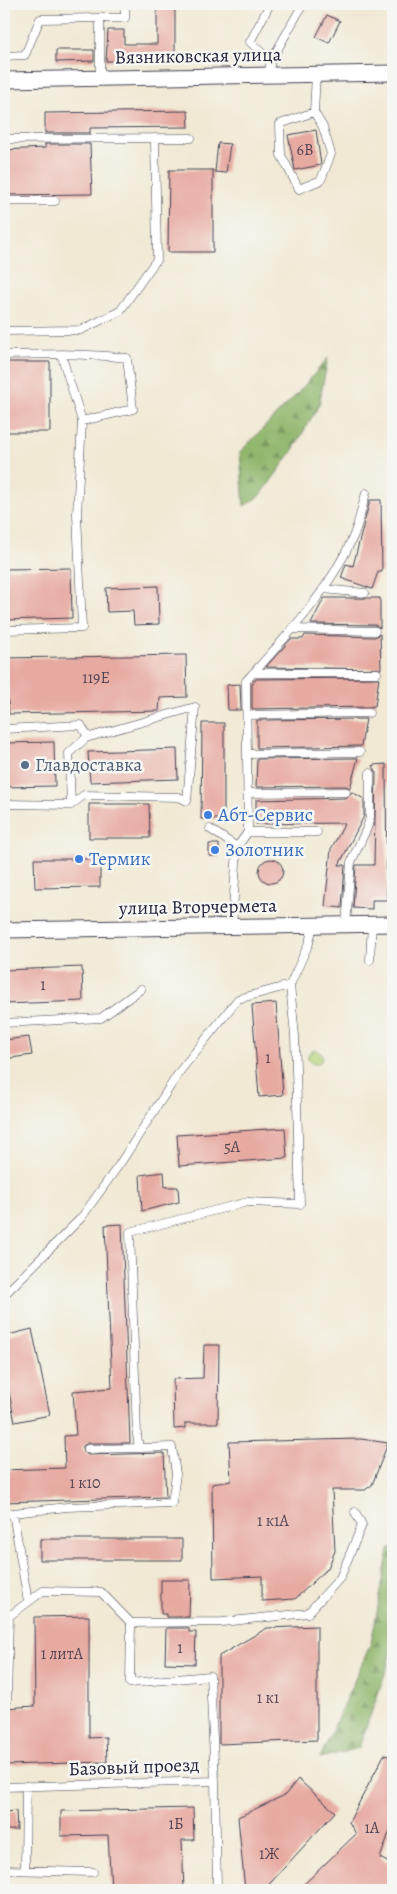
<svg xmlns="http://www.w3.org/2000/svg" width="397" height="1894" font-family="Alegreya,serif">
  <style>
    .grass { fill: url(#grass-dots); stroke: #6c7c5c }
    .forest { fill: url(#forest-firs); stroke: #596c54 }
    .building { fill: #e7aaa1 }
    .lines { fill: none; stroke-linecap: round; stroke-linejoin: round }
    .service-casing { stroke: #414052; stroke-width: 9 }
    .minor-casing { stroke: #414052; stroke-width: 17 }
    .service { stroke: #fff; stroke-width: 8 }
    .minor { stroke: #fff; stroke-width: 15 }
    .service-dot { fill: #5c6f8a; stroke: #f6f6f2; stroke-width: 2 }
    .shop-dot { fill: #3f7fe0; stroke: #f6f6f2; stroke-width: 2 }
    .labels { text-anchor: middle; dominant-baseline: central; stroke-width: 5; stroke-linejoin: round; paint-order: stroke }
    .number-label { font-size: 16px; fill: #534454 }
    .street-label { font-size: 19px; fill: #22223b; stroke: #f6f6f2 }
    .service-label { font-size: 19px; fill: #4e5e75; stroke: #f6f6f2; text-anchor: start }
    .shop-label { font-size: 19px; fill: #366cbe; stroke: #f6f6f2; text-anchor: start }
  </style>
  <defs>
    <pattern id="grass-dots" width="8" height="8" patternUnits="userSpaceOnUse" patternTransform="scale(1.25)"><rect width="8" height="8" fill="#b5d57d"/><path d="M2 2h.1M6 6h.1" fill="none" stroke="#9bb76d" stroke-width="1.8" stroke-linecap="round"/></pattern>
    <pattern id="forest-firs" width="22" height="20" patternUnits="userSpaceOnUse" patternTransform="scale(1.25)"><rect width="22" height="20" fill="#90b66c"/><path d="M5 1l3.5 6h-7zM16 11l3.5 6h-7z" fill="#75945a"/></pattern>
  </defs>
  <rect width="100%" height="100%" fill="#f6f6f2"/>
  <filter id="ink" filterUnits="userSpaceOnUse"><feTurbulence type="fractalNoise" baseFrequency=".02" numOctaves="2"/><feDisplacementMap in="SourceGraphic" scale="10" xChannelSelector="R" yChannelSelector="G"/><feConvolveMatrix kernelMatrix="1 2 1 2 8 2 1 2 1" color-interpolation-filters="sRGB"/></filter>
  <filter id="wash" filterUnits="userSpaceOnUse"><feTurbulence type="fractalNoise" baseFrequency=".0096" numOctaves="4" result="noise"/><feDisplacementMap in="SourceGraphic" scale="20" xChannelSelector="R" yChannelSelector="G"/><feGaussianBlur stdDeviation="1.12" result="paint"/><feColorMatrix in="noise" values="0 0 0 0 0 0 0 0 0 0 0 0 0 0 0 0 0 1.4 0 .05"/><feComposite in="paint" operator="in"/></filter>
  <g filter="url(#wash)">
    <rect width="100%" height="100%" fill="#f1e9d4"/>
    <!-- grass -->
    <path class="grass" d="M308 1057a7 7 0 1 1 14 0a7 7 0 1 1-14 0Z"/>
    <!-- forest -->
    <path class="forest" d="M328 358 319 405 291 453 261 495 244 506 240 452 298 393Z
      M393 1548V1639L387 1668 359 1748 320 1758 371 1643 389 1549Z"/>
    <g id="blocks">
      <!-- building -->
      <path class="building" d="M157 4H175V61H106L108 30H124V44H157Z
        M327 15 340 21 329 43 316 37Z
        M56 50H94V61L56 62Z
        M188 111 189 127 90 128V133H45V113Z
        M316 130 321 165 295 170 288 135Z
        M218 143 230 144 226 173 215 172Z
        M45 144H90L92 194 4 195V150L45 148Z
        M169 170H213V252H168Z
        M4 362H50V432H4Z
        M370 500H381L382 572H378L372 589 341 578 346 564 353 566Z
        M71 568 72 618 4 620V569Z
        M158 586 159 624 134 625 133 611 107 612 106 588Z
        M324 598H380V628L375 625 311 624Z
        M380 634 381 669 266 667 291 639H303L305 635 375 637Z
        M186 655 187 697 160 698 159 711 9 714 4 658Z
        M379 678 375 706 368 707 252 709V684L256 679Z
        M240 684 241 710H228L227 685Z
        M366 719 361 746 257 748V720Z
        M202 723H224V819H201Z
        M54 742 55 786 4 787V743Z
        M177 749 178 779 90 782 88 752Z
        M358 758 350 788 346 786 256 787 257 759Z
        M386 764 387 900H372V909L353 908 356 865H374L376 773 373 765Z
        M352 792 364 799V816L339 865H345L342 908 325 906 331 849 345 823 256 824V800L346 798Z
        M89 804H149L150 838H89Z
        M209 844H219V856H209Z
        M34 859H100V887L35 888Z
        M259 871a12 12 0 1 1 24 0a12 12 0 1 1-24 0Z
        M82 967 83 1001 4 1004V970Z
        M276 1003 283 1095 259 1097 252 1005Z
        M29 1037 32 1055 4 1059V1040Z
        M285 1128 287 1158 179 1166 177 1135Z
        M164 1172 165 1187H178L179 1202 142 1211 140 1175Z
        M122 1224 130 1443H88L83 1446 82 1450 88 1455 164 1453 166 1497 4 1502V1470L65 1468 64 1436 76 1435 73 1391 112 1388 105 1225Z
        M32 1329 50 1415 15 1422 4 1368V1336Z
        M204 1345H219L218 1423H185V1428L174 1429 173 1379 203 1378Z
        M361 1439 388 1443 372 1485 365 1490H332L335 1551 328 1568 295 1599 262 1601V1576L213 1578 212 1484 231 1481 229 1442Z
        M40 1539H182V1560H40Z
        M161 1580H190L189 1617H166V1614H161Z
        M89 1616V1738L106 1737 107 1762 4 1765V1708L35 1706 34 1617Z
        M317 1626V1740L219 1744V1656L267 1628Z
        M166 1628H189V1632H196L195 1664 165 1663Z
        M384 1755 393 1757V1822L380 1858 393 1865V1890H298L356 1834 349 1822Z
        M298 1779 335 1812 264 1890H245L238 1817 285 1795Z
        M193 1808 194 1840H182L184 1890H111L108 1835 61 1836V1811Z
        M16 1811 17 1830H4V1812Z"/>
    </g>
  </g>
  <g filter="url(#ink)">
    <use href="#blocks" fill-opacity="0" stroke="#414052" stroke-width="1"/>
    <g class="lines">
      <defs>
        <path id="service" d="M270 4 250 42 271 61
          M100 18H125V4
          M4 56 25 55 40 19 100 18V78
          M268 75 271 61 303 4
          M314 112 323 127 331 154 321 180 299 189 281 155 280 124 314 112 316 74
          M4 139 191 138
          M4 201H55
          M4 331 81 330 120 311 157 259 155 138
          M4 355C45 354 86 353 127 358L133 409 82 421 61 354
          M323 589 365 593
          M292 629 375 631
          M4 630 82 628 77 514 82 421
          M253 673H377
          M247 715 369 713
          M4 729 81 725 88 737
          M247 754 360 752
          M248 793 346 792
          M4 804 71 805 69 753 86 738 195 707 187 801 179 797 84 795 71 805
          M210 829 237 847
          M248 832 246 681C286 637 329 592 353 537 359 523 362 507 366 493
          M346 925 351 862 367 828 370 817V773
          M232 927 237 847 248 832H317
          M370 960 372 924
          M4 1023 101 1018 141 989
          M4 1295 81 1218 121 1162 180 1071 238 999 290 985
          M88 1449 139 1448
          M13 1513 28 1602
          M4 1514 67 1507 172 1503 176 1474 172 1447 139 1448 137 1435 130 1232 248 1202 300 1204 295 1036 290 985 309 943 313 925
          M4 1620 43 1591 101 1592 131 1623 130 1683 210 1676 215 1781
          M131 1623 222 1622 308 1613 340 1578 362 1525 355 1512
          M4 1702 7 1701 9 1616
          M4 1787 215 1781 217 1890
          M4 1870 93 1872
          M25 1870 26 1786"/>
        <path id="minor" d="M4 80 393 73
          M4 930 393 924"/>
      </defs>
      <!-- service casing -->
      <use href="#service" class="service-casing"/>
      <!-- minor casing -->
      <use href="#minor" class="minor-casing"/>
      <!-- service -->
      <use href="#service" class="service"/>
      <!-- minor -->
      <use href="#minor" class="minor"/>
    </g>
  </g>
  <!-- markers -->
  <circle class="service-dot" cx="25" cy="765" r="5"/>
  <g class="shop-dot">
    <circle cx="208" cy="815" r="5"/>
    <circle cx="215" cy="850" r="5"/>
    <circle cx="79" cy="859" r="5"/>
  </g>
  <g class="labels">
    <!-- number labels -->
    <g class="number-label">
      <text x="305" y="150">6В</text>
      <text x="96" y="678">119Е</text>
      <text x="43" y="985">1</text>
      <text x="268" y="1058">1</text>
      <text x="232" y="1147">5А</text>
      <text x="85" y="1483">1 к10</text>
      <text x="273" y="1521">1 к1А</text>
      <text x="180" y="1648">1</text>
      <text x="62" y="1654">1 литА</text>
      <text x="268" y="1698">1 к1</text>
      <text x="176" y="1824">1Б</text>
      <text x="372" y="1828">1А</text>
      <text x="269" y="1854">1Ж</text>
    </g>
    <!-- street labels -->
    <g class="street-label">
      <text transform="translate(198 56) rotate(-1)">Вязниковская улица</text>
      <text transform="translate(198 907) rotate(-1)">улица Вторчермета</text>
      <text transform="translate(134 1767) rotate(-2)">Базовый проезд</text>
    </g>
    <!-- service labels -->
    <g class="service-label">
      <text x="35" y="765">Главдоставка</text>
    </g>
    <!-- shop labels -->
    <g class="shop-label">
      <text x="218" y="815">Абт-Сервис</text>
      <text x="225" y="850">Золотник</text>
      <text x="89" y="859">Термик</text>
    </g>
  </g>
  <!-- margin -->
  <rect width="397" height="1894" fill="none" stroke="#f6f6f2" stroke-width="20"/>
</svg>
